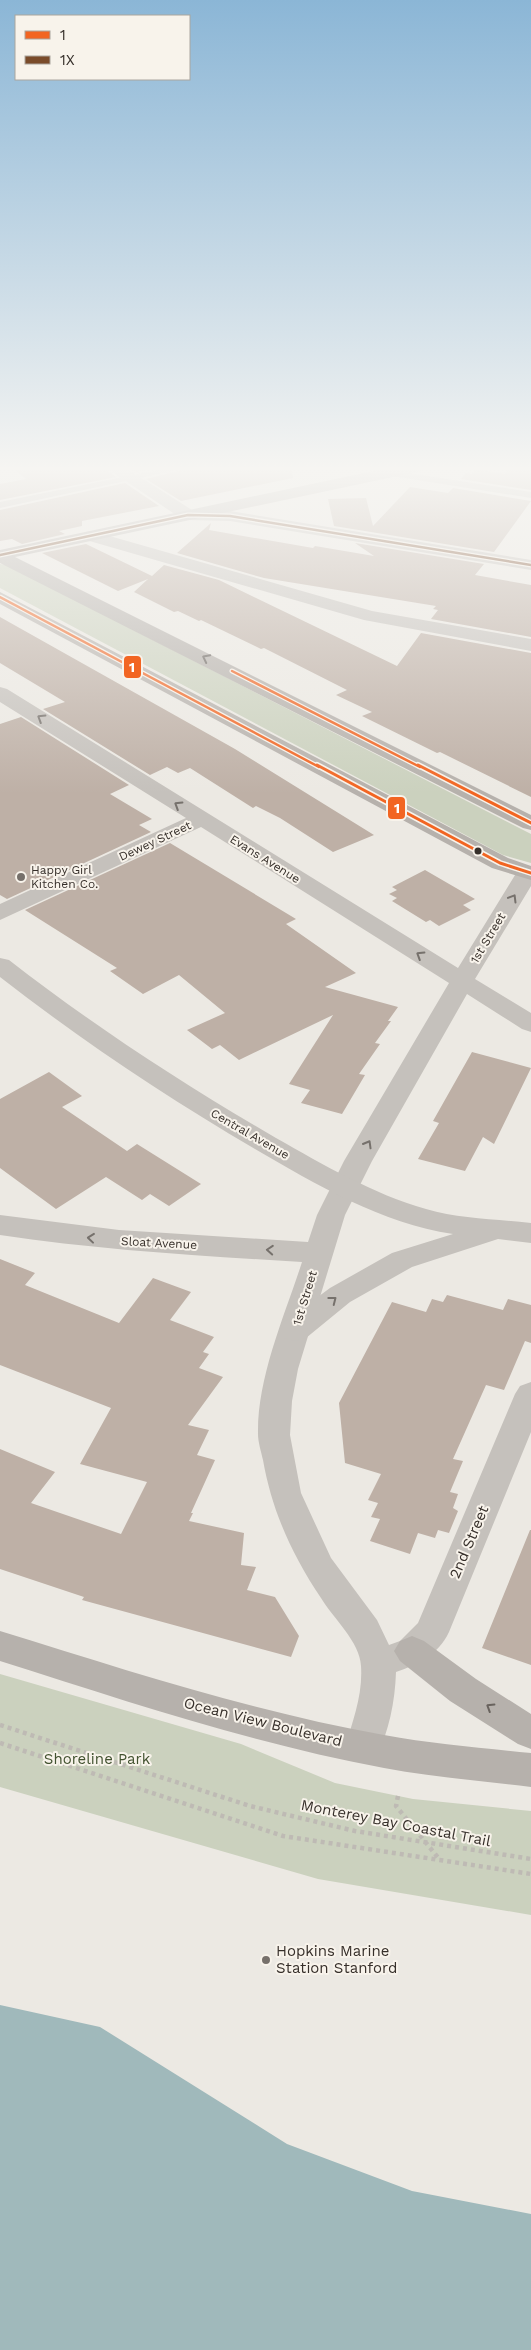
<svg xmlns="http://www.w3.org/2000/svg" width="531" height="2350" font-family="'Work Sans',sans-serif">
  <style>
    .green { fill: #cbd1be }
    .water { fill: #a0b9bb }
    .building { fill: #beb0a6 }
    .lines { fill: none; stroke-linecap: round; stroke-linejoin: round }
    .path { stroke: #bebab4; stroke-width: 4.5; stroke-dasharray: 4 4; stroke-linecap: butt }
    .service { fill: #c5c1bc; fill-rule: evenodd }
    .minor { fill: #c5c1bc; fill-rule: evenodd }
    .tertiary { fill: #c5c1bc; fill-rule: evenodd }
    .secondary { fill: #b6b1ac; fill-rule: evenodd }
    .bus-1-far1-casing { stroke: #f8f3eb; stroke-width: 5 }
    .bus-1-casing { stroke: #f8f3eb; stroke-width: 6 }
    .bus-2-casing { stroke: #f8f3eb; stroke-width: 5 }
    .bus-1-far1 { stroke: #f26522; stroke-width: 2.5 }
    .bus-1 { stroke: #f26522; stroke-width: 3 }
    .bus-2 { stroke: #7a4b2a; stroke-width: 2.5 }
    .oneway { stroke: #69635e }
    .oneway2 { stroke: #76716c }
    .bus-dot { fill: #362f2a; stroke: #f8f3eb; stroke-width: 2 }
    .poi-dot { fill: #76706b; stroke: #f8f3eb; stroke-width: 2 }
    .labels { text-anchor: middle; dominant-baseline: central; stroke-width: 4; stroke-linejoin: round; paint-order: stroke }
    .street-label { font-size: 12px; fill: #362f2a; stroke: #f8f3eb }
    .poi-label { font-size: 12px; fill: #362f2a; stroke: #f8f3eb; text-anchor: start }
    .near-street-label { font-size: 15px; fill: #362f2a; stroke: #f8f3eb }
    .near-park-label { font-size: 15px; fill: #425230; stroke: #f8f3eb }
    .near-poi-label { font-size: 15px; fill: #362f2a; stroke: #f8f3eb; text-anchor: start }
    .line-badge { stroke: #f8f3eb; stroke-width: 2 }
    .badge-label { font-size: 14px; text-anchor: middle; font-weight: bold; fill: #fff }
  </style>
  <rect width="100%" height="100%" fill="#ece9e3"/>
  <!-- green -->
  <path class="green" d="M0 564 7 565 531 834V863L503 855 456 830 0 588Z
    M0 1674 241 1744 335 1783 413 1799 531 1811V1915L318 1879 0 1787Z"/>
  <!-- water -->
  <path class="water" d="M0 2005 100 2027 287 2144 412 2191 531 2214V2350H0Z"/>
  <!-- building -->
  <path class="building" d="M10 465H67L75 470 100 465 116 477 0 500V484L26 479Z
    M125 465H171L136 472Z
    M202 465H291L293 478 181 501 146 479Z
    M512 465H531V490L461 479 466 473 472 474 476 469 505 474Z
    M125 483 159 506 82 521V526L59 531 65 534 22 544 12 539 0 541V510Z
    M410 487 448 493 453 488 531 501 494 552 334 526 328 499 366 498 373 526Z
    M211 523 209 530 313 548 315 546 374 556 355 543 484 564 475 575 531 585V637L431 619 438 610 433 609 436 606 264 578 177 553Z
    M86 544 152 576 164 565 219 580 397 666 421 633 531 653V797L440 752 437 753 362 716 372 712 336 695 347 690 264 648 261 649 201 620 199 621 178 611 174 612 134 592 148 579 118 591 42 553Z
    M0 617 235 749 374 835 333 852 280 818 256 806 253 808 190 768 178 773 167 767 150 775 43 709 65 702 0 663Z
    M21 717 129 785 110 794 152 819 139 825 151 832 7 899 0 895V724Z
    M170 843 296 919 286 924 356 973 325 987 398 1007 388 1021H391L375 1043 380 1044 359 1074 365 1075 342 1114 301 1103 310 1090 289 1084 333 1015 239 1060 220 1045 212 1049 187 1030 225 1013 179 975 143 994 110 971 117 968 25 910Z
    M425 870 475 899 463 905 471 910 439 926 430 920 426 922 392 901 397 898 389 894 397 890 392 887Z
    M472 1052 531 1068 494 1144 483 1137 465 1171 418 1159 439 1123 433 1121Z
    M49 1072 82 1096 62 1107 127 1151 137 1144 201 1184 169 1206 150 1194 142 1200 106 1177 56 1209 0 1168V1099Z
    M0 1259 35 1273 25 1285 119 1323 153 1278 191 1292 170 1320 214 1337 203 1352 209 1354 199 1368 223 1377 188 1425 209 1430 197 1455 215 1460 191 1513H193L189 1521 244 1533 241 1565 256 1567 247 1590 275 1597 299 1636 291 1657 82 1600 84 1597 0 1569V1449L55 1472 31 1503 121 1534 147 1482 80 1464 111 1408 0 1365Z
    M447 1295 503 1310 508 1299 531 1305V1343L525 1341 504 1390 486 1385 453 1459 463 1461 450 1492 458 1494 453 1508 458 1511 449 1533 438 1530 435 1538 418 1533 410 1554 370 1541 380 1519 371 1517 378 1503 368 1500 381 1474 345 1463 339 1403 392 1302 426 1312 432 1299 443 1302Z
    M530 1530H531V1665L482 1648Z"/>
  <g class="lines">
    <!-- path -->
    <path class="path" d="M0 1725 250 1806 355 1831 531 1859
      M0 1743 283 1836 531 1874
      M398 1796 396 1806 440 1860"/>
    <!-- service -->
    <path class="service" d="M182 465H200L0 508V502Z
      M389 470 531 492V498L386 475 385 473Z"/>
    <!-- minor -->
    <path class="minor" d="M102 465H121L192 510 230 511 531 560V570L230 521 188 520 182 519Z
      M92 531 372 611 531 639V651L364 620 86 540 83 536 86 532Z
      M0 687 7 689 458 968 520 867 531 866V886L475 979 531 1013V1032L522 1029 467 994 372 1161 345 1215 298 1369 292 1401 290 1435 301 1493 331 1558 377 1620 389 1645 400 1641 418 1623 515 1394 520 1386 531 1382V1432L449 1632C438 1655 419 1664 396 1672 395 1702 389 1731 376 1758L363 1763 350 1758 345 1747C353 1721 363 1694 361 1666 360 1642 333 1618 321 1598 292 1555 272 1511 263 1460 261 1451 258 1442 258 1434 257 1377 285 1315 302 1262 201 1256 100 1250 0 1235V1215L119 1230 308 1242 317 1215 344 1161 449 983 201 827 0 920V904L186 818 0 702Z"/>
    <!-- tertiary -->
    <path class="tertiary" d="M0 958 9 960C94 1026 183 1084 276 1138 324 1165 373 1194 426 1209 460 1219 496 1219 531 1223V1243L498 1239 412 1267 350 1302 306 1338 295 1341 284 1338 280 1330 284 1322 330 1288 392 1253 453 1234C381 1223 317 1185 255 1149 166 1097 81 1040 0 977Z"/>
    <!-- secondary -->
    <path class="secondary" d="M402 465H434L426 470 15 557 531 815V830L523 828 0 563V550Z
      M0 592 508 858 531 866V880L492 868 0 604Z
      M0 1631C126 1670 254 1712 384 1735 433 1744 482 1748 531 1753V1787C482 1781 433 1777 384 1768 254 1744 126 1701 0 1661Z
      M412 1636 424 1641 476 1679 531 1714V1749L518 1744 450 1701 400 1661 394 1651 400 1641Z"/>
    <defs>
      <path id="bus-1-far1" d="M0 597 319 767
        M232 671 420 767"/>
      <path id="bus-1" d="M317 765 500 863 531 873
        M418 765 531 823"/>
      <path id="bus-2" d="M0 555 188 515 230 516 531 565"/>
    </defs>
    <!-- bus-1-far1 casing -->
    <use href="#bus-1-far1" class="bus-1-far1-casing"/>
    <!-- bus-1 casing -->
    <use href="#bus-1" class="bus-1-casing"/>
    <!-- bus-2 casing -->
    <use href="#bus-2" class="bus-2-casing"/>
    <!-- bus-1-far1 -->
    <use href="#bus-1-far1" class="bus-1-far1"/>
    <!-- bus-1 -->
    <use href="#bus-1" class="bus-1"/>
    <!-- bus-2 -->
    <use href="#bus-2" class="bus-2"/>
  </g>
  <!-- one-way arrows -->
  <defs><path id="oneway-chevron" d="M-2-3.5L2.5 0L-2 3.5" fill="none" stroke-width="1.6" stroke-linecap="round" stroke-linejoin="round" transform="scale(1.25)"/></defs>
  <g class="oneway">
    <use href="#oneway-chevron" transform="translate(206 658) rotate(-153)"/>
    <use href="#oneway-chevron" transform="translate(490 1707) rotate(-148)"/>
  </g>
  <g class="oneway2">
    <use href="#oneway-chevron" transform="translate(41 718) rotate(-148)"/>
    <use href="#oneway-chevron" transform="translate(178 805) rotate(-148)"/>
    <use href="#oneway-chevron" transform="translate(513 898) rotate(-59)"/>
    <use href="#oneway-chevron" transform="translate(420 955) rotate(-148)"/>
    <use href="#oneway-chevron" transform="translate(368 1144) rotate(-60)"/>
    <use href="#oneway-chevron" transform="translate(91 1238) rotate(-174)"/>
    <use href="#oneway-chevron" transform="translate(270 1250) rotate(-176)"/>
    <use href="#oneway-chevron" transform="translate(333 1300) rotate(-38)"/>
  </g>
  <!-- sky -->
  <linearGradient id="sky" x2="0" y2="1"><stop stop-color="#8bb6d6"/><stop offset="0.59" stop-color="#f6f5f2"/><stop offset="1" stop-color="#f6f5f2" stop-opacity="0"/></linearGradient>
  <rect width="531" height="794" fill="url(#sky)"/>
  <!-- markers -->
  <circle class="bus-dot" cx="478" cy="851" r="4.5"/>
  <g class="poi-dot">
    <circle cx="21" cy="877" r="5"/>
    <circle cx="266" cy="1960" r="5"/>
  </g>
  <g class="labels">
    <!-- street labels -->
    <g class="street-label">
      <text transform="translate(155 841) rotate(-25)">Dewey Street</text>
      <text transform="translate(265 859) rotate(32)">Evans Avenue</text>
      <text transform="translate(488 938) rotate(-59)">1st Street</text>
      <text transform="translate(250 1134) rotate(30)">Central Avenue</text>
      <text transform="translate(159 1243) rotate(3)">Sloat Avenue</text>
      <text transform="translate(305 1298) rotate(-73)">1st Street</text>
    </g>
    <!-- poi labels -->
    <g class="poi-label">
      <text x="31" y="870">Happy Girl<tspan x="31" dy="14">Kitchen Co.</tspan></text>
    </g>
    <!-- near-street labels -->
    <g class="near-street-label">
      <text transform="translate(469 1542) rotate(-67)">2nd Street</text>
      <text transform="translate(263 1722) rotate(14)">Ocean View Boulevard</text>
      <text transform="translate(396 1823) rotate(11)">Monterey Bay Coastal Trail</text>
    </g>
    <!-- near-park labels -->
    <g class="near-park-label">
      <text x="97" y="1759">Shoreline Park</text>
    </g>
    <!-- near-poi labels -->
    <g class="near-poi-label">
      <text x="276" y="1951">Hopkins Marine<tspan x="276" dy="17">Station Stanford</tspan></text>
    </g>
  </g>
  <g class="line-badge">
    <rect x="123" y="655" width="19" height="24" rx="5" fill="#f26522"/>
    <rect x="387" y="796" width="19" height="24" rx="5" fill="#f26522"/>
  </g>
  <g class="badge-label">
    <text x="132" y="672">1</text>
    <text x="397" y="813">1</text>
  </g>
  <!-- legend -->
  <rect x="15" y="15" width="175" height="65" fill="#f8f3eb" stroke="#aaa59e"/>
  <rect x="25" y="31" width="25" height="8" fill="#f26522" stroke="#aaa59e"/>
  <text x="60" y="40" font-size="15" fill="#362f2a">1</text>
  <rect x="25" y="56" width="25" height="8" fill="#7a4b2a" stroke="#aaa59e"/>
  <text x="60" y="65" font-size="15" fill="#362f2a">1X</text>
</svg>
